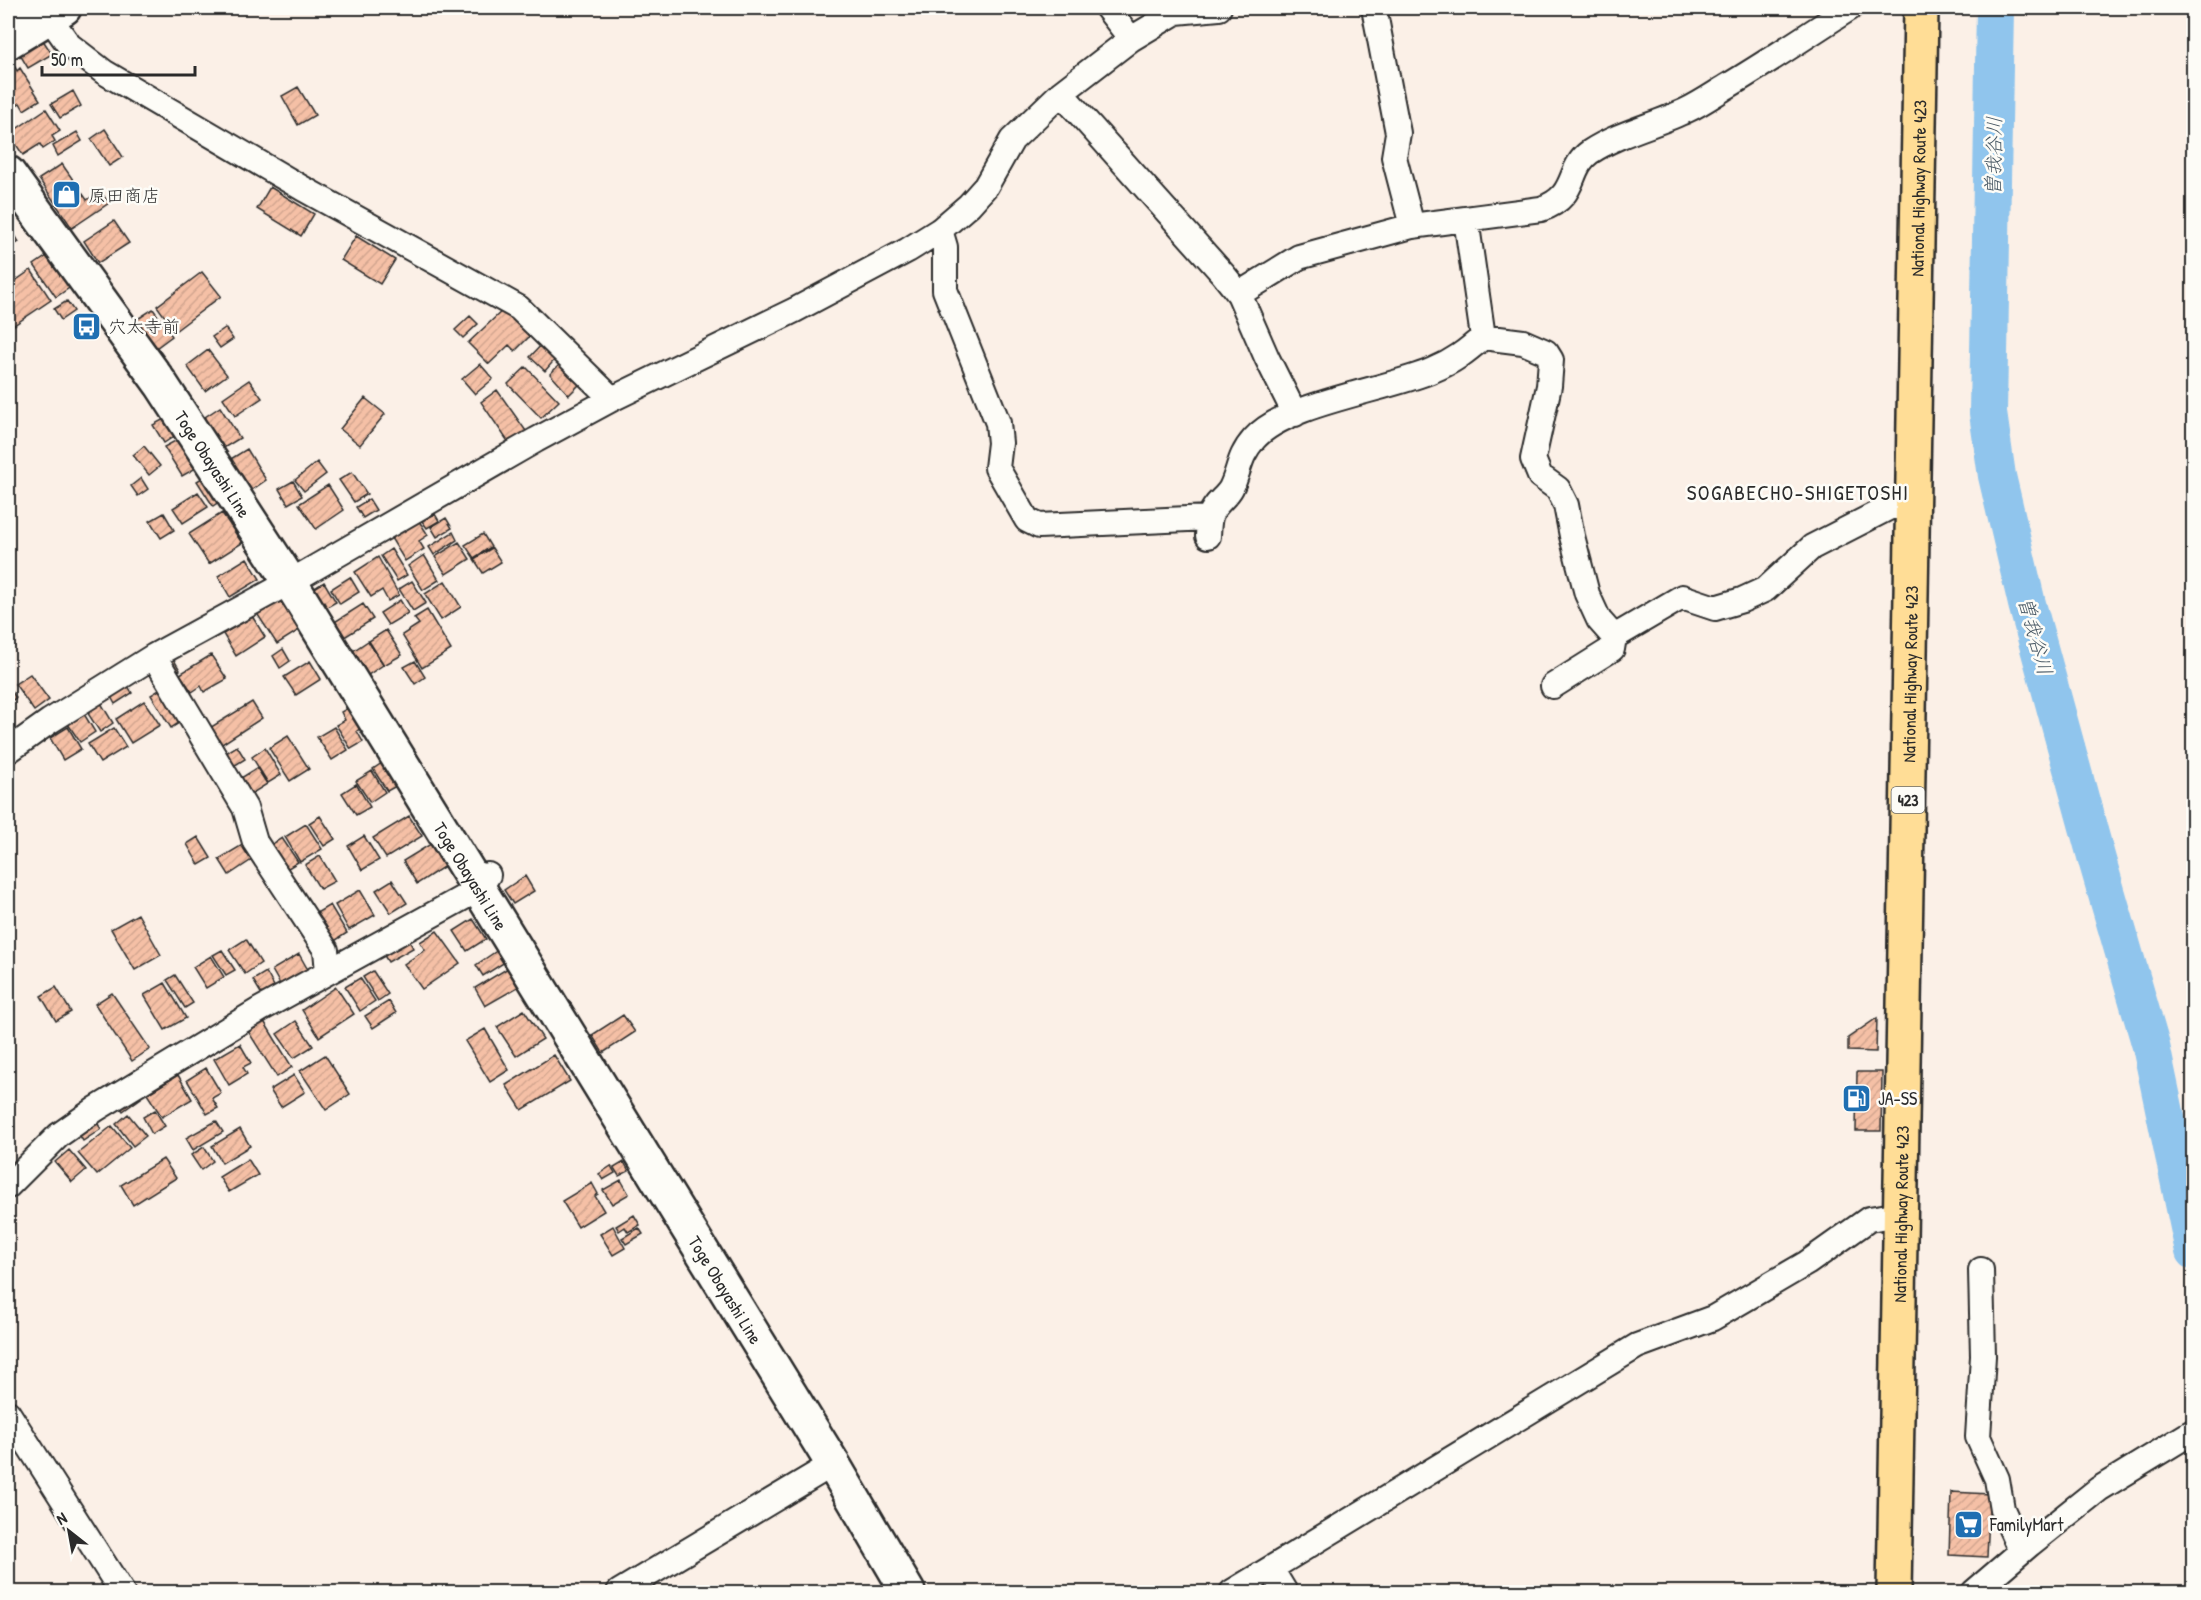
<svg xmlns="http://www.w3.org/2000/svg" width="2201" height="1600" font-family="'Patrick Hand','Klee One',sans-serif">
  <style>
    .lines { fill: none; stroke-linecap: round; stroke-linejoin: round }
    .river { stroke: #90c5ed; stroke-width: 38 }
    .building { fill: url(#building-hatch); stroke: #2b2b2b; stroke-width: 1.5 }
    .street-casing { stroke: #2b2b2b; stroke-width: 28 }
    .secondary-casing { stroke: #2b2b2b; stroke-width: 38 }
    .highway-casing { stroke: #2b2b2b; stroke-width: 38 }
    .street { stroke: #fdfcf7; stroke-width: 24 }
    .secondary { stroke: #fdfcf7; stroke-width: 33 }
    .highway { stroke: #ffdd96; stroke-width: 33 }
    .labels { text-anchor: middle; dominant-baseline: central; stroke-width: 5; stroke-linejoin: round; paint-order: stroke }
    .shield { fill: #fdfcf7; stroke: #6a6a68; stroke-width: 1.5 }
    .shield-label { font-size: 16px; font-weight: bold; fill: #2b2b2b }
    .street-label { font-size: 18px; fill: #2b2b2b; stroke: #fdfcf7 }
    .poi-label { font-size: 18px; fill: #2b2b2b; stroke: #fdfcf7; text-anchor: start }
    .water-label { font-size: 20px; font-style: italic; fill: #495965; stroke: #fdfcf7 }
    .quarter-label { font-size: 21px; letter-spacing: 1.5px; fill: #2b2b2b; stroke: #fdfcf7 }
  </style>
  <defs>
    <pattern id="building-hatch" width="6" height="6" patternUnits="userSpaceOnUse" patternTransform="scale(1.5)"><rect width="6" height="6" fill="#f5c0a6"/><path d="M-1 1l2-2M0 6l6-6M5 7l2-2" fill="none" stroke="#d2a58f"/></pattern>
  </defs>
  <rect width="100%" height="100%" fill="#fbf0e7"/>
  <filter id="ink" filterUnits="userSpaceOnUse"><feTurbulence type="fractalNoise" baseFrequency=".0167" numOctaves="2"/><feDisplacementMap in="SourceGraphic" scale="12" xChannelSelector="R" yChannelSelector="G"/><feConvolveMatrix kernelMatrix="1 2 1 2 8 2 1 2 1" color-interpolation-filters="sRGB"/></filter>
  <g filter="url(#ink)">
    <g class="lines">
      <!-- river -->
      <path class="river" d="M1995 8 1988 413 1997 476 2027 604 2097 860 2151 1046 2194 1251"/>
    </g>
    <!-- building -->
    <path class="building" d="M39 34 52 54 28 68 16 48Z
      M15 67 17 71 20 68 40 100 24 110 20 103 8 111V72Z
      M298 87 315 115 298 125 282 96Z
      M73 91 81 106 60 118 51 104Z
      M46 109 60 131 52 136 55 141 43 149 40 144 23 155 9 134Z
      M105 129 123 157 109 166 91 139Z
      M77 132 82 141 58 156 53 146Z
      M62 164 87 200 100 191 109 203 72 228 39 179Z
      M270 187 314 214 301 236 257 209Z
      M114 221 129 243 98 263 84 241Z
      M9 225 19 242 8 249V226Z
      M356 236 395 260 380 284 341 260Z
      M50 254 72 286 56 297 34 265Z
      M8 255 13 264 8 268Z
      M31 270 51 300 8 329V286Z
      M202 272 221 296 175 331 157 306Z
      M67 301 74 311 61 320 54 309Z
      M153 309 172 336 156 348 136 320Z
      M504 309 530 336 515 351 509 345 489 364 468 343Z
      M470 316 478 324 463 338 455 330Z
      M225 328 233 339 220 348 212 337Z
      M543 343 557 357 545 371 530 357Z
      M208 350 227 375 205 391 187 366Z
      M561 363 581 383 569 395 550 374Z
      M480 364 493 379 475 394 462 379Z
      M526 367 559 401 541 418 508 384Z
      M249 380 262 398 235 416 223 398Z
      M497 390 526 431 509 443 481 402Z
      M365 398 385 414 360 445 340 429Z
      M220 407 240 438 222 449 202 419Z
      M166 418 176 435 164 443 153 425Z
      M179 439 196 468 182 476 164 447Z
      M144 446 160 466 149 475 133 455Z
      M247 449 266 480 249 492 229 460Z
      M317 462 326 474 304 491 295 480Z
      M352 472 367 494 354 502 339 480Z
      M207 475 223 499 213 506 197 481Z
      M141 478 148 489 138 496 131 486Z
      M293 481 302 496 288 504 279 489Z
      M328 485 344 510 316 529 299 504Z
      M198 492 208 507 183 523 173 508Z
      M369 499 376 510 363 518 356 507Z
      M164 513 174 530 161 538 150 521Z
      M222 513 242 543 209 564 189 534Z
      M435 514 439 521 427 528 422 521Z
      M446 518 452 528 437 537 431 527Z
      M419 521 428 535 419 541 424 549 405 561 391 538Z
      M453 532 457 540 434 555 429 547Z
      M483 534 491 547 474 558 465 545Z
      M459 542 470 559 446 574 435 557Z
      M492 548 501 562 483 573 474 559Z
      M391 549 407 575 397 581 381 556Z
      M424 555 439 580 423 590 408 566Z
      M378 557 399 595 388 601 382 590 371 597 355 572Z
      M247 558 260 579 230 597 218 576Z
      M350 577 359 592 340 604 331 589Z
      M412 581 426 603 413 611 399 589Z
      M445 581 461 607 441 620 425 594Z
      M324 582 336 602 322 610 310 591Z
      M284 595 304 627 277 644 256 612Z
      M400 600 408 613 388 625 380 613Z
      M363 604 373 619 343 638 333 623Z
      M427 610 451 650 422 668 402 635 419 624 414 618Z
      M252 616 265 637 236 656 223 634Z
      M386 630 402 655 384 665 369 641Z
      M368 641 383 665 365 677 350 653Z
      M283 649 290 661 280 668 273 656Z
      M171 655 180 670 171 675 162 661Z
      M211 655 227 679 204 692 201 686 192 692 180 674Z
      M310 661 321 679 296 695 284 677Z
      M415 661 425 677 415 684 404 667Z
      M30 674 49 700 34 711 15 684Z
      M127 684 132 693 115 704 110 695Z
      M169 684 189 717 171 728 151 695Z
      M8 686 16 698 8 703Z
      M144 701 160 725 131 743 116 719Z
      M252 702 262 718 219 746 208 729Z
      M101 703 113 723 100 732 87 712Z
      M353 705 365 725 357 731 363 742 351 749 336 725 345 720 341 712Z
      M84 714 95 732 80 742 68 724Z
      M68 727 81 749 63 760 50 738Z
      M334 727 348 750 332 760 317 737Z
      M114 728 126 747 100 763 88 744Z
      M288 736 309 769 290 781 269 748Z
      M237 746 245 759 229 769 221 756Z
      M265 748 281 775 268 783 252 757Z
      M385 761 400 784 387 791 373 769Z
      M257 768 267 784 251 794 241 778Z
      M372 771 385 792 370 802 356 781Z
      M356 784 370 807 356 815 342 793Z
      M320 816 335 839 324 846 309 823Z
      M409 816 422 836 386 858 373 838Z
      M306 824 322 849 300 862 285 837Z
      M364 836 379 860 362 870 348 846Z
      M198 837 211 858 199 865 187 844Z
      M282 838 298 862 285 870 269 846Z
      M434 842 448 864 417 884 403 861Z
      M244 844 253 859 229 875 219 859Z
      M320 856 335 881 320 889 305 865Z
      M525 876 534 891 513 904 504 890Z
      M392 880 407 903 391 913 376 890Z
      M360 890 375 915 349 930 335 905Z
      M330 905 347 933 330 944 313 915Z
      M138 914 161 955 135 970 111 929Z
      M473 919 486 939 467 951 454 931Z
      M437 931 460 963 422 989 404 964 425 950 420 942Z
      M406 935 413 948 388 962 380 949Z
      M246 939 261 963 245 974 229 950Z
      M222 950 235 970 226 975 213 955Z
      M498 950 505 962 483 976 476 965Z
      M299 954 308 970 281 986 272 970Z
      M211 956 224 977 206 988 193 967Z
      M508 968 518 987 485 1006 475 988Z
      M373 971 388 994 378 1001 363 977Z
      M266 972 275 988 262 995 253 980Z
      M175 975 193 1003 185 1008 167 980Z
      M360 978 375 1001 360 1011 345 987Z
      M165 983 186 1018 165 1030 144 995Z
      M56 987 71 1012 56 1021 41 996Z
      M336 987 354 1014 319 1037 302 1010Z
      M112 993 150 1049 132 1061 95 1004Z
      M389 1001 396 1013 373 1028 365 1016Z
      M524 1010 543 1039 516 1056 497 1027Z
      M623 1015 635 1032 603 1053 592 1035Z
      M262 1018 292 1067 277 1077 246 1028Z
      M1877 1018 1876 1052 1848 1051V1038Z
      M296 1021 313 1046 294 1058 277 1034Z
      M485 1029 509 1070 490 1082 465 1041Z
      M240 1044 251 1063 243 1067 247 1074 229 1085 214 1059Z
      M325 1055 350 1094 326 1110 300 1071Z
      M554 1055 570 1081 522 1110 506 1085Z
      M206 1068 221 1093 212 1098 218 1108 207 1114 187 1080Z
      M1857 1072H1882L1881 1131H1856Z
      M178 1075 192 1099 162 1117 147 1094Z
      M294 1075 305 1092 281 1107 270 1090Z
      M133 1086 141 1098 123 1111 114 1099Z
      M155 1110 165 1126 152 1134 143 1117Z
      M128 1114 146 1136 133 1146 116 1124Z
      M95 1119 101 1129 83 1141 77 1131Z
      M216 1121 223 1132 193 1150 186 1138Z
      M112 1126 130 1148 97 1175 78 1153Z
      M240 1129 250 1146 222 1163 212 1146Z
      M204 1147 213 1161 201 1170 191 1155Z
      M69 1150 86 1170 72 1182 55 1162Z
      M163 1159 176 1178 133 1205 121 1185Z
      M248 1159 258 1175 229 1192 219 1177Z
      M624 1162 629 1171 619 1176 614 1168Z
      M611 1166 615 1173 603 1180 599 1174Z
      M621 1180 629 1194 612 1204 603 1190Z
      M592 1183 598 1194 595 1196 604 1211 578 1227 562 1201Z
      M634 1215 640 1225 628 1232 625 1227 619 1231 616 1226Z
      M613 1226 625 1248 613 1255 600 1234Z
      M639 1228 643 1234 626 1244 622 1238Z
      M1951 1492 1990 1494 1987 1557 1949 1555Z"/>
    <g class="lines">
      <defs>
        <path id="street" d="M20 8 32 27
          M1107 8 1131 39
          M1374 8 1398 133 1394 157 1412 226
          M49 17 69 45 104 72 302 188 519 308 612 399
          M1061 93 1223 274 1239 294 1267 358 1295 414
          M940 230 945 247V290L998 423 1000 443 997 468 1027 520 1039 526 1209 518
          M1239 294 1299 257 1412 226 1541 209C1579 196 1566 169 1590 152 1619 133 1656 125 1687 110 1700 104 1713 95 1726 87 1768 62 1809 34 1850 8
          M1483 337 1523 342 1546 352 1551 360 1549 386 1533 459 1540 476 1558 489 1566 505 1572 536 1587 594 1599 620 1614 637
          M1208 536C1209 517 1209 512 1222 499 1225 496 1229 492 1231 488 1240 470 1238 457 1254 439 1285 403 1388 390 1433 370 1453 362 1467 351 1483 337L1466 219
          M154 656 245 808 255 842 326 950 328 972
          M1553 686 1612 649 1614 637 1682 597 1715 608 1742 600 1766 589 1812 547 1890 507H1911
          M8 751 50 721 154 656 290 582 536 440 612 399 795 310 908 250 940 230 969 205 986 186 1012 140 1061 93 1131 39 1176 12 1219 8
          M8 1186 59 1135 96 1109 261 1009 479 889 488 875
          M1981 1270 1983 1356 1978 1437 1997 1479 2002 1509 2021 1551
          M8 1413 122 1592
          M1271 1569 1285 1592
          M619 1592 833 1464
          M1232 1592 1637 1346 1713 1318 1807 1263 1869 1219 1901 1214
          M1974 1592 2030 1544 2099 1489 2194 1431"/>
        <g id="secondary">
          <path d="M8 42 64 8"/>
          <path id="s1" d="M8 173 161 384 290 582 833 1464 908 1592"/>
        </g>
        <g id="highway">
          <path id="s2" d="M1894 1592 1921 8"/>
        </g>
      </defs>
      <!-- street casing -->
      <use href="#street" class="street-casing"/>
      <!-- secondary casing -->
      <use href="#secondary" class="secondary-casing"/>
      <!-- highway casing -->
      <use href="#highway" class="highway-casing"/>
      <!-- street -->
      <use href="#street" class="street"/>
      <!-- secondary -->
      <use href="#secondary" class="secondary"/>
      <!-- highway -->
      <use href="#highway" class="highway"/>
    </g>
  </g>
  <!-- icons -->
  <defs>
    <symbol id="shop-square" viewBox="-11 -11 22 22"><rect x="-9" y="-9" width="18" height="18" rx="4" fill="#1f6fb2" stroke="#fdfcf7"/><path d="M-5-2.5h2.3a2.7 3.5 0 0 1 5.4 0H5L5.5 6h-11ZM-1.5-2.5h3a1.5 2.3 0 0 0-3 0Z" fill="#fff"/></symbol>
    <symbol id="bus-square" viewBox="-11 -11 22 22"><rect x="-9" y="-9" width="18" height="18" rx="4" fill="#1f6fb2" stroke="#fdfcf7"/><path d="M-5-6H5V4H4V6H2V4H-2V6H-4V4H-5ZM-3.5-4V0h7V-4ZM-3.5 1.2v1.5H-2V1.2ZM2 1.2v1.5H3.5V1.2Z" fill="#fff"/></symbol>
    <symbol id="fuel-square" viewBox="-11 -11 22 22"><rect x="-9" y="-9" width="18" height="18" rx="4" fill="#1f6fb2" stroke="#fdfcf7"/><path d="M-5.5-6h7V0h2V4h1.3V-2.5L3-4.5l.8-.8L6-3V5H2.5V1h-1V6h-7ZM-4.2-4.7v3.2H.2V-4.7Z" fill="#fff"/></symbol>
    <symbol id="supermarket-square" viewBox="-11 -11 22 22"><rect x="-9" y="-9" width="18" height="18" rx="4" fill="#1f6fb2" stroke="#fdfcf7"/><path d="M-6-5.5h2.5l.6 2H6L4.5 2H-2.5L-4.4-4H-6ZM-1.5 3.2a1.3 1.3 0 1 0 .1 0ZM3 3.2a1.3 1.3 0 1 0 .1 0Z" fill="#fff"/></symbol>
  </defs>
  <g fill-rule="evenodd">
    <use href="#shop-square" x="50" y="178" width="33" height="33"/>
    <use href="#bus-square" x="70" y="310" width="33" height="33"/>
    <use href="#fuel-square" x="1840" y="1082" width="33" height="33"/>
    <use href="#supermarket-square" x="1952" y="1508" width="33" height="33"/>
  </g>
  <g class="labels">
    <!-- shield labels -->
    <rect class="shield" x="1891.5" y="787" width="33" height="26" rx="4.5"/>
    <g class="shield-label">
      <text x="1908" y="800">423</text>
    </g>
    <!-- street labels -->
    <g class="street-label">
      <text stroke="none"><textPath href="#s2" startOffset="1404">National Highway Route 423</textPath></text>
      <text stroke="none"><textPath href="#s1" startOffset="356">Toge Obayashi Line</textPath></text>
      <text stroke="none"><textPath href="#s2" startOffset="918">National Highway Route 423</textPath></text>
      <text stroke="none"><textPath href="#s1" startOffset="842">Toge Obayashi Line</textPath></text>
      <text stroke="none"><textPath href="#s2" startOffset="378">National Highway Route 423</textPath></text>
      <text stroke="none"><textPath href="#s1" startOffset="1328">Toge Obayashi Line</textPath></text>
    </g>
    <!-- poi labels -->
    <g class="poi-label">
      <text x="88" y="195">原田商店</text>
      <text x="108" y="326">穴太寺前</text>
      <text x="1878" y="1098">JA-SS</text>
      <text x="1990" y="1524">FamilyMart</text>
    </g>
    <!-- water labels -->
    <g class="water-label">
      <text transform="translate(1993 156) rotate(-89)">曽我谷川</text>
      <text transform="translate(2036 636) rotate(75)">曽我谷川</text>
    </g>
    <!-- quarter labels -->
    <g class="quarter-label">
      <text x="1798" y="492">SOGABECHO-SHIGETOSHI</text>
    </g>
  </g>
  <!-- margin -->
  <rect width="2201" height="1600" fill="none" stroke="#fdfcf7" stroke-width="30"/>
  <rect x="15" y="15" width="2171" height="1570" fill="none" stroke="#2b2b2b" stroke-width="2" filter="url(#ink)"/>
  <!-- north arrow -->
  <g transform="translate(69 1531) rotate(329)" stroke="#fdfcf7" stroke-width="4.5" paint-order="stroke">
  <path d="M0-4.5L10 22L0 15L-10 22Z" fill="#2b2b2b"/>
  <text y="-9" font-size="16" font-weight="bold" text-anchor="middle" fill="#2b2b2b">N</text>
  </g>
  <!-- scale -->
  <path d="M42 66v9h153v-9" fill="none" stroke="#2b2b2b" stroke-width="3"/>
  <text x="51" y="66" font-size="18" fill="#2b2b2b" stroke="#fdfcf7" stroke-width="4.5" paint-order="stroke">50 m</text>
</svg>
